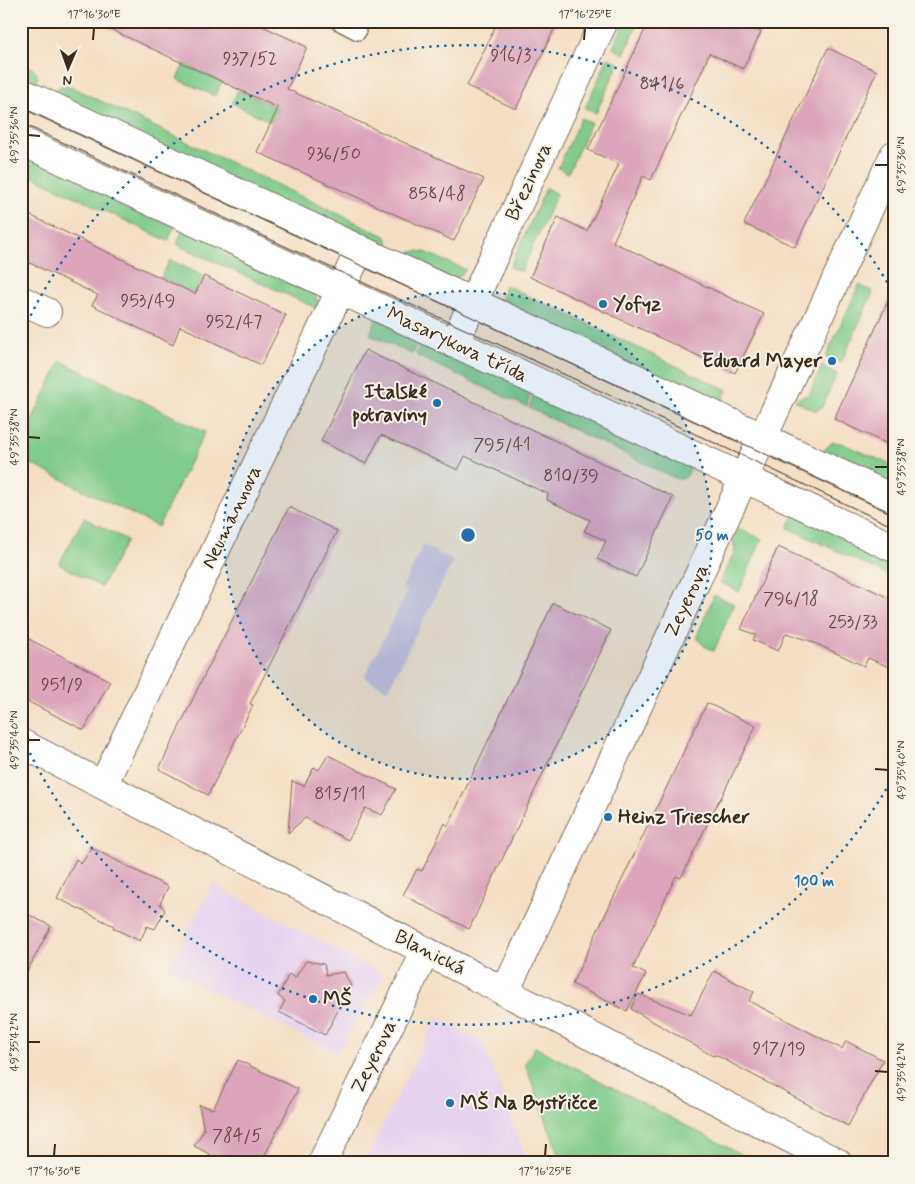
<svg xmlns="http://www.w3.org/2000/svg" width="915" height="1184" font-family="Mynerve,sans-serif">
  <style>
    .built { fill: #e6d3f0 }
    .industrial { fill: #c8c0d8 }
    .green { fill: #7fcb8a; stroke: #5d7a54 }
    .building { fill: #dca5bb }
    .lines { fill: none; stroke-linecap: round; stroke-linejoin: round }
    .service-casing { stroke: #7c6958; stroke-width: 18 }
    .minor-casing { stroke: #7c6958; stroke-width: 30 }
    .tertiary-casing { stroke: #7c6958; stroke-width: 30 }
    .service { stroke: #fff; stroke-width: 15 }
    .minor { stroke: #fff; stroke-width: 28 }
    .tertiary { stroke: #fff; stroke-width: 28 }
    .tram { stroke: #3b2a1e; stroke-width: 1 }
    .ticks { fill: none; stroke: #3b2a1e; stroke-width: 2 }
    .ring { fill: none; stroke: #1f6fb2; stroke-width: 2.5; stroke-dasharray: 2.5 5 }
    .poi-dot { fill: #1f6fb2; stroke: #f7f3e8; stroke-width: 2 }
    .labels { text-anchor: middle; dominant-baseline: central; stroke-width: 4; stroke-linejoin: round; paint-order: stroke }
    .number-label { font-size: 18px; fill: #634945 }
    .street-label { font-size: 20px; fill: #3b2a1e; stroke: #f7f3e8 }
    .poi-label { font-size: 20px; font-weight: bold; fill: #3b2a1e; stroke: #f7f3e8; text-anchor: start }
    .centre { fill: #1f6fb2; stroke: #f7f3e8; stroke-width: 2.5 }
    .ring-label { font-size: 15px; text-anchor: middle; font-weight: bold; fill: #1f6fb2; stroke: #f7f3e8; stroke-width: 4; stroke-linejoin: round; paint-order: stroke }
    .neatline { fill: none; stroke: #3b2a1e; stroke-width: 2 }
    .ticks-label { font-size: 12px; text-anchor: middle; fill: #3b2a1e }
  </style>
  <rect width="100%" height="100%" fill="#f7f3e8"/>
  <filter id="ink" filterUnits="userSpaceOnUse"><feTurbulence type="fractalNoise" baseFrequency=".02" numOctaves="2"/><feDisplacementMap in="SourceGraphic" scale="10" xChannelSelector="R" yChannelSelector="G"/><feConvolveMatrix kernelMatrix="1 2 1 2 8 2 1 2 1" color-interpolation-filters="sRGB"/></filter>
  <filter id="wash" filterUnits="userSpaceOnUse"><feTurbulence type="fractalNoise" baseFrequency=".0096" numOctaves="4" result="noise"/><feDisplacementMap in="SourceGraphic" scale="20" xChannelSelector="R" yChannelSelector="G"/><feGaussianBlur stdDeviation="1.12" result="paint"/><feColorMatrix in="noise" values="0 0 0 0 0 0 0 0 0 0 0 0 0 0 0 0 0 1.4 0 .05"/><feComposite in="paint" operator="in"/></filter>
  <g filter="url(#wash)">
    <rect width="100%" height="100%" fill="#f4dfc4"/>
    <!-- built -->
    <path class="built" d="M212 884 384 975 337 1053 168 970Z
      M437 1018 483 1043 528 1163H364Z"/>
    <!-- industrial -->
    <path class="industrial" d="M423 545 453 561 388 690 364 678 407 592 402 589Z"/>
    <!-- green -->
    <path class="green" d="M625 21H639L624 54 613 48Z
      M608 58 619 63 596 113 585 108Z
      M21 63C33 68 43 72 34 87L21 81Z
      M184 64 222 82 215 96 177 79Z
      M62 86H69L385 236C390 242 389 246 386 252L52 96 57 88Z
      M238 90 278 108 271 122 232 103Z
      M581 118 591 123 568 173 558 168Z
      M27 153 176 223 168 241 21 171V165Z
      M546 188 557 194 521 272 510 267Z
      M184 227 313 290 318 302V309L178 245V241Z
      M418 251 425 252 466 270 460 276 450 279 405 256 411 252Z
      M170 260 204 276 195 294 161 277Z
      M505 285 727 390 719 408 503 301 502 297Z
      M859 285 873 292 841 363 826 357Z
      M377 317 420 337 412 354 370 335Z
      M424 339 692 464C688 473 688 480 677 479L529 408 534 393 532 392 529 398 527 407 417 356 416 353Z
      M61 361 205 432 158 527 21 459V442Z
      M822 366 837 374 822 407 816 411 795 401 798 398 809 395Z
      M833 442 841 443 894 466V489L821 456 826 448Z
      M795 512 894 559V578L788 528Z
      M84 518 127 540 101 587 59 564Z
      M739 529 762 539 739 592 720 582 735 551 733 540Z
      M714 595 734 604 714 651C707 648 699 644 697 636Z
      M535 1047 758 1163H562L525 1064Z"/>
    <g id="blocks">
      <!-- building -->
      <path class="building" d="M93 21H252L307 47 287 89 484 179 454 241 257 152 278 108Z
        M498 21H558L516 109 467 86Z
        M649 21H738L761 32 743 69 709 53 706 62 651 180 643 176 613 242 764 314 735 373 530 277 558 217 587 231 619 164 588 150Z
        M828 48 877 71 795 247 744 224Z
        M21 211 195 294 204 276 286 315 261 365 180 326 173 345 92 305 98 295 21 259Z
        M894 288V447L834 419Z
        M365 350 673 497 636 577 597 559 606 541 584 531 590 520 547 500 548 494 465 456 458 470 381 435 366 464 321 441Z
        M289 507 337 531 250 704 253 705 208 795 159 769 202 680Z
        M778 547 894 600V669L868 658 864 666 808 640 786 633 778 651 753 640 756 635 741 629Z
        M553 603 611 630 469 929 403 895 417 869 422 871 445 823 448 826Z
        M21 635 110 681 84 730 21 698Z
        M707 703 756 726 720 800H719L681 878 676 876 633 968 646 974 627 1011 572 984Z
        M328 755 396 789 382 815 365 808 348 840 305 818 288 833 292 781 304 786 314 767 319 770Z
        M92 848 168 887 160 904 165 910 155 929 147 926 140 941 113 928 114 926 57 898 76 859 81 864Z
        M21 911 51 926 21 983Z
        M306 961 324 964 326 975 344 972 351 986 325 1035 279 1012 285 1001 278 996 289 974 295 978Z
        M714 971 754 992 749 1001 842 1049 846 1041 883 1060 848 1126 716 1055 713 1056 631 1009 638 994 691 1015Z
        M238 1060 298 1089 261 1163H226L194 1146 204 1130 199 1105 213 1109Z"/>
    </g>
  </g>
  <g filter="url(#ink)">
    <use href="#blocks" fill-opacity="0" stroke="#7c6958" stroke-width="1"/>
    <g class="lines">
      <defs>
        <path id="service" d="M337 21 358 32"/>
        <path id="minor" d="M21 300 47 312
          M454 344 488 269 604 21
          M21 743 838 1163
          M103 785 360 249
          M505 992 894 155
          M322 1163 426 951"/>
        <path id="tertiary" d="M21 92 520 324 894 499
          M21 141 894 548"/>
      </defs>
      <!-- service casing -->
      <use href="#service" class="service-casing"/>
      <!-- minor casing -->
      <use href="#minor" class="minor-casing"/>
      <!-- tertiary casing -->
      <use href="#tertiary" class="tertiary-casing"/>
      <!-- service -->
      <use href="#service" class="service"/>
      <!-- minor -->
      <use href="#minor" class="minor"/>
      <!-- tertiary -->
      <use href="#tertiary" class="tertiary"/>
      <!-- tram -->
      <path class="tram" d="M21 107 894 514
        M21 123 379 290 752 460 894 527"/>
    </g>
  </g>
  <!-- ticks -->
  <path class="ticks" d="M93 40 94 28M584 40 585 28M28 135 40 136M875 165H888M28 437 40 438M875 467H888M28 740H40M875 769 888 770M28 1042H40M875 1071 888 1072M54 1156 55 1144M545 1156 546 1144"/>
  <!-- distance rings -->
  <circle cx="468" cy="535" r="244" fill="#1f6fb2" fill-opacity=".12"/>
  <g class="ring">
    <circle cx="468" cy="535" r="244"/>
    <path d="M894 776A489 489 0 0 1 21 734M21 336A489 489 0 0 1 894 294"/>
  </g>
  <!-- markers -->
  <g class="poi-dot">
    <circle cx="603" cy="304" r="5"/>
    <circle cx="832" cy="361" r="5"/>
    <circle cx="437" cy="403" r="5"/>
    <circle cx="608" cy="817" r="5"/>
    <circle cx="313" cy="999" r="5"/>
    <circle cx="450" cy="1103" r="5"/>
  </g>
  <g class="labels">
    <!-- number labels -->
    <g class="number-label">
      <text x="511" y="56">916/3</text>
      <text x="250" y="59">937/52</text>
      <text x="662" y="84">841/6</text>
      <text x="334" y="154">936/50</text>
      <text x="437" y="194">858/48</text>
      <text x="148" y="301">953/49</text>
      <text x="234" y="322">952/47</text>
      <text x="502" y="445">795/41</text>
      <text x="571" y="476">810/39</text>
      <text x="791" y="599">796/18</text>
      <text x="853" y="622">253/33</text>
      <text x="62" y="685">951/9</text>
      <text x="340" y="794">815/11</text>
      <text x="779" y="1049">917/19</text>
      <text x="237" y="1136">784/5</text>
    </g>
    <!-- street labels -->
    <g class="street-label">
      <text transform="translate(529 182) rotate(-65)">Březinova</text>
      <text transform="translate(457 345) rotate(25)">Masarykova třída</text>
      <text transform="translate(232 517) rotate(-64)">Neumannova</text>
      <text transform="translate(687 601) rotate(-65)">Zeyerova</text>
      <text transform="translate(430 953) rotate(27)">Blanická</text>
      <text transform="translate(374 1057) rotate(-64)">Zeyerova</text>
    </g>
    <!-- poi labels -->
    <g class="poi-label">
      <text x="613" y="304">Yofyz</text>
      <text x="822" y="361" text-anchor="end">Eduard Mayer</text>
      <text x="427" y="392" text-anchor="end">Italské<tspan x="427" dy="23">potraviny</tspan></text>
      <text x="618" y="817">Heinz Triescher</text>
      <text x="323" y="999">MŠ</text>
      <text x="460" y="1103">MŠ Na Bystřičce</text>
    </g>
  </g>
  <circle cx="468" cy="535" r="8" class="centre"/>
  <g class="ring-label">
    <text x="712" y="540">50 m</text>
    <text x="814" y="886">100 m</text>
  </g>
  <!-- margin -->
  <rect width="915" height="1184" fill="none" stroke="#f7f3e8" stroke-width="55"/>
  <!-- north arrow -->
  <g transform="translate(68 68) rotate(182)" stroke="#f7f3e8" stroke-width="4" paint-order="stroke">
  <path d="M0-4L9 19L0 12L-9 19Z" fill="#3b2a1e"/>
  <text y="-8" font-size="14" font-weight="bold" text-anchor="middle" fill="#3b2a1e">N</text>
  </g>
  <rect x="28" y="28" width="860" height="1128" class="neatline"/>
  <g class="ticks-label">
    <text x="94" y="18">17°16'30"E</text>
    <text x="585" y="18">17°16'25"E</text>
    <text transform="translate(14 135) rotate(-90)" y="4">49°35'36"N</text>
    <text transform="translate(901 165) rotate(-90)" y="4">49°35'36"N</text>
    <text transform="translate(14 437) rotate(-90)" y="4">49°35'38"N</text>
    <text transform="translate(901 467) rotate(-90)" y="4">49°35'38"N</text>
    <text transform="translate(14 740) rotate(-90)" y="4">49°35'40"N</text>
    <text transform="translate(901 770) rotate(-90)" y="4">49°35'40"N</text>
    <text transform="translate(14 1042) rotate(-90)" y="4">49°35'42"N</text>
    <text transform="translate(901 1072) rotate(-90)" y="4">49°35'42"N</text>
    <text x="54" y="1175">17°16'30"E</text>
    <text x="545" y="1175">17°16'25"E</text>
  </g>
</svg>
